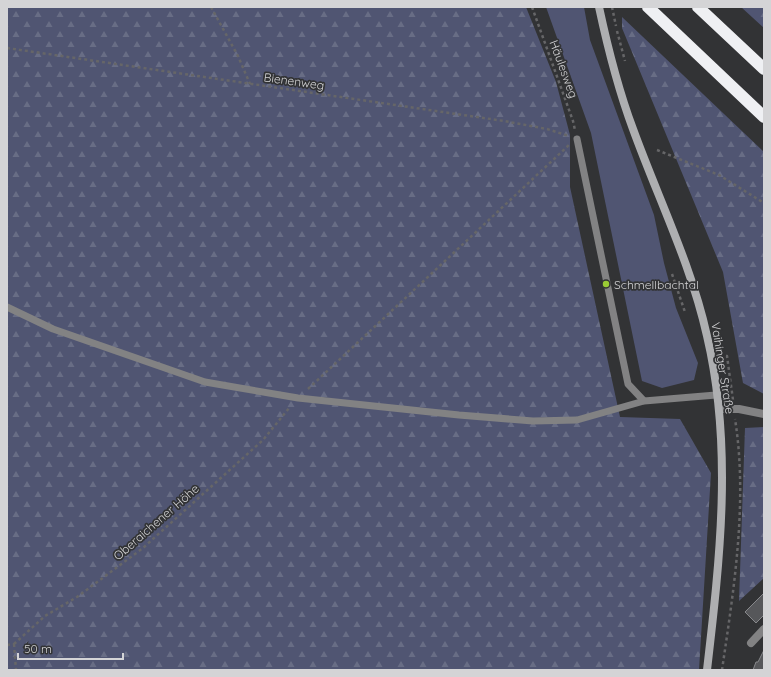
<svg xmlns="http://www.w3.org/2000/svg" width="771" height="677" font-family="Quicksand,sans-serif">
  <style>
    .green { fill: #505572 }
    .forest { fill: url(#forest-firs) }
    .building { fill: #56575a; stroke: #87888b }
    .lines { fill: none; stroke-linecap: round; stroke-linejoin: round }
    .path { stroke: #666668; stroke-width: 2.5; stroke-dasharray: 3 3; stroke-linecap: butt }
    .service { stroke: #828283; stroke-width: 7 }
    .minor { stroke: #828283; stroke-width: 8 }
    .secondary { stroke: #aeafb1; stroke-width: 8 }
    .motorway { stroke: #eff0f3; stroke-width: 12 }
    .poi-dot { fill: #9acb35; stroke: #323335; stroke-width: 1.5 }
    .labels { text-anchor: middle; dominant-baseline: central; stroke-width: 3.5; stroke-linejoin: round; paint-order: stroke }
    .street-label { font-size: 12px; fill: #d4d4d6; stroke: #323335 }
    .poi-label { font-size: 12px; fill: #d4d4d6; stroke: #323335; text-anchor: start }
  </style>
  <defs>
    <pattern id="forest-firs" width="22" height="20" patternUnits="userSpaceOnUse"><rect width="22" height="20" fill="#505572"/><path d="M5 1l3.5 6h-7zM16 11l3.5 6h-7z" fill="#686d85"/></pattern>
  </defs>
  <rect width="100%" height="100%" fill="#323335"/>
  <!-- green -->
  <path class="green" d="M546 7H584L590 40 654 215 664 263 676 308 698 363 694 380 662 388 642 381 591 133Z"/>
  <!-- forest -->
  <path class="forest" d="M7 7H526L556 82 570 135V187L620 417 680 419 711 473 699 670H7Z
    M741 7H764V28Z
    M622 17 764 152V394L743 383 723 272 622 28Z
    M764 427V578L739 601 745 428Z"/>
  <!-- building -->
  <path class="building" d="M764 593V615L756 623 745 612Z
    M764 650V670H753L756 662H758Z"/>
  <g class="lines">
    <!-- path -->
    <path class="path" d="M211 7 238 56 250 84
      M532 7 573 121 575 130
      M612 7 616 26
      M617 31 625 61
      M7 48 504 121 547 129 569 136
      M657 150 719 175 764 203
      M672 274 685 312
      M720 356H727L733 400
      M308 389 569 145
      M14 644 45 616 77 597 143 548 263 440 290 407
      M14 644 16 670
      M7 645 14 644
      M722 670C734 588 748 501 735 419"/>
    <!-- service -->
    <path class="service" d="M577 139 628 384 644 401
      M7 307 53 329 205 382 298 398 459 415 533 421 577 420 644 401 716 395"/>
    <!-- minor -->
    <path class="minor" d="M719 409H739L764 414
      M751 643 764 629"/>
    <!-- secondary -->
    <path class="secondary" d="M599 7C608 49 618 89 633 129 658 198 691 264 707 336 733 446 720 559 707 670"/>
    <!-- motorway -->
    <path class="motorway" d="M648 7 764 117
      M698 7 764 69"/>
  </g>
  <!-- markers -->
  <circle class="poi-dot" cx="606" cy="284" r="4"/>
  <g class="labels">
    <!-- street labels -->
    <g class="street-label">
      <text transform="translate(564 69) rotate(70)">Häulesweg</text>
      <text transform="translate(294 81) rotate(8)">Bienenweg</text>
      <text transform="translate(723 368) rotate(81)">Vaihinger Straße</text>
      <text transform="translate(156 522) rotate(-41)">Oberaichener Höhe</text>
    </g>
    <!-- poi labels -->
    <g class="poi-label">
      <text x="614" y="284">Schmellbachtal</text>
    </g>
  </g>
  <!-- border -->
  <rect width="771" height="677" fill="none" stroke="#d4d4d6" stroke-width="16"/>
  <!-- scale -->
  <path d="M18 653v6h105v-6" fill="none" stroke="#d4d4d6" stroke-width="2"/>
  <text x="24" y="653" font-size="12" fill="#d4d4d6" stroke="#323335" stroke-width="3" paint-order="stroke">50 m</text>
</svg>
